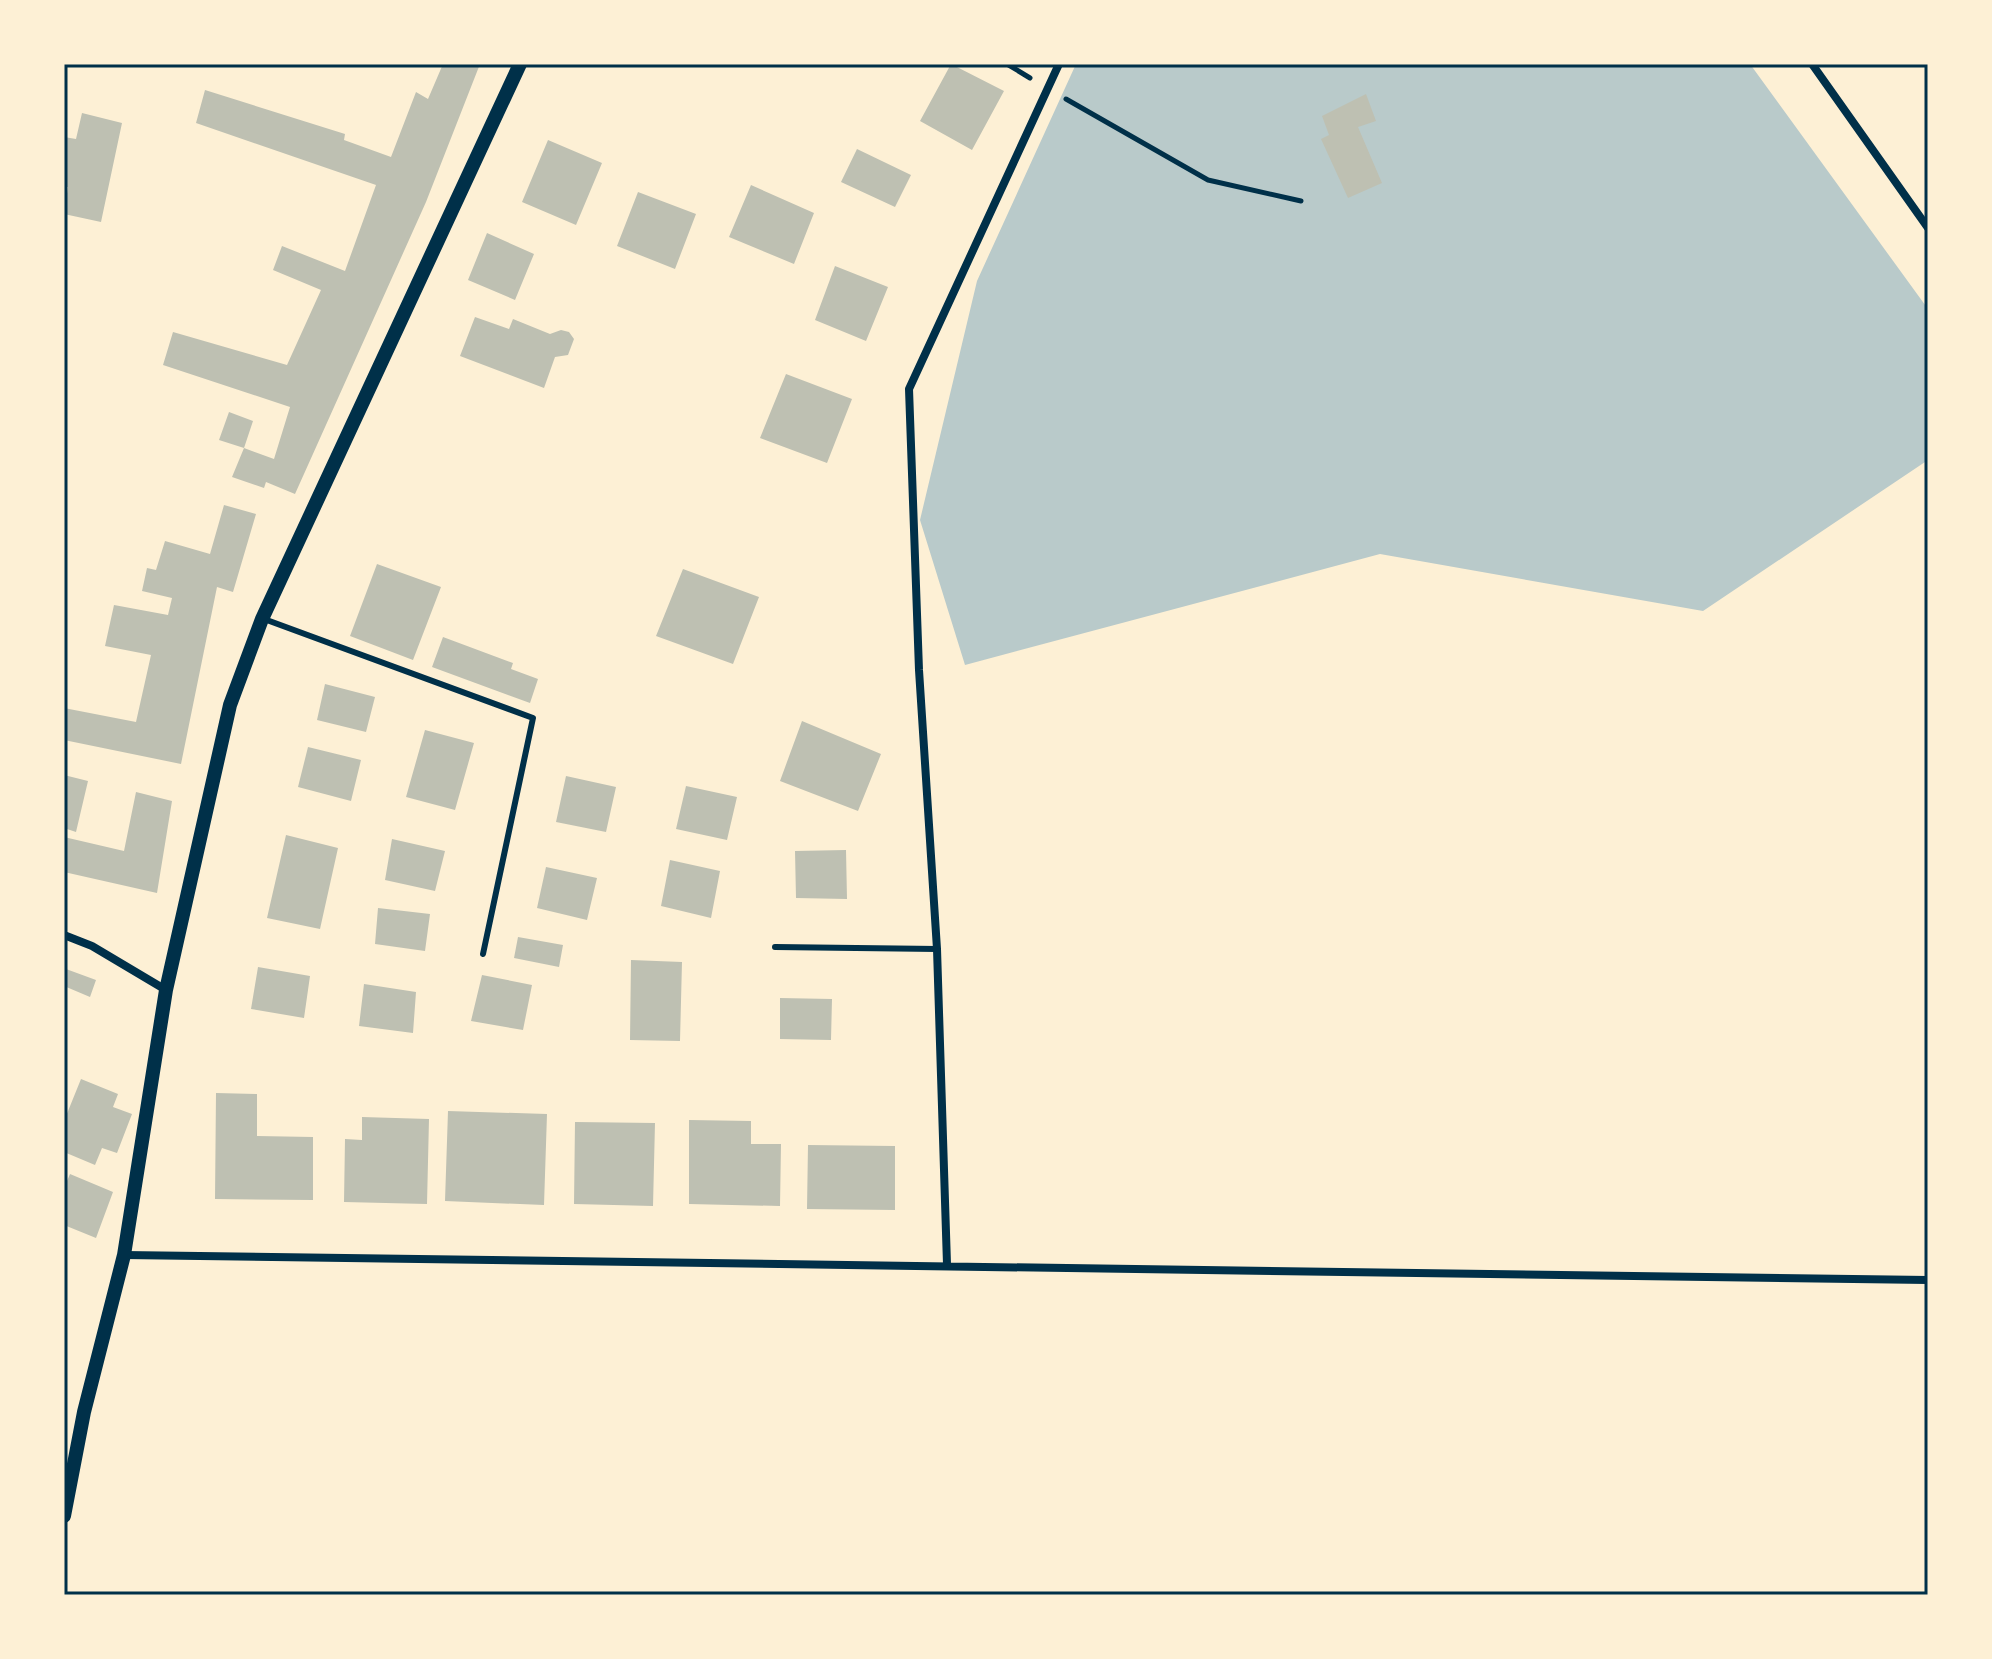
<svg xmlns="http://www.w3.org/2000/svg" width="1992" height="1659" font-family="Mulish,sans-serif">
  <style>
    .green { fill: #b9caca }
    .building { fill: #bec0b2 }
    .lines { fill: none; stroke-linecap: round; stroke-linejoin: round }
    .path { stroke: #003049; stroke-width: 5 }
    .service { stroke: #003049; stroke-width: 6 }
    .minor { stroke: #003049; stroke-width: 8 }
    .tertiary { stroke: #003049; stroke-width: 14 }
    .neatline { fill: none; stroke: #003049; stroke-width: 3 }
  </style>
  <rect width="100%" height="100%" fill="#fdf0d5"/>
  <!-- green -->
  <path class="green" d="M1076 64H1750L1928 309V460L1703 611 1380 554 965 665 920 520 977 281Z"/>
  <!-- building -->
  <path class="building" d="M443 64H480L426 202 295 494 266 482 264 488 232 477 244 448 274 459 290 407 163 365 173 332 287 365 321 290 273 270 282 246 345 271 376 185 196 123 205 90 345 134 344 140 391 157 416 92 428 99Z
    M951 64 1004 91 972 150 920 121Z
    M1366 94 1376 121 1358 127 1382 183 1348 198 1321 139 1329 135 1322 116Z
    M82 113 122 123 101 222 64 214 68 187H64V137L76 139Z
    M548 140 602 163 576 225 522 202Z
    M857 149 911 175 895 207 841 182Z
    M751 185 814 213 794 264 729 237Z
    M638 192 696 214 675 269 617 246Z
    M487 233 534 254 515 300 468 280Z
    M835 266 888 287 866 341 815 320Z
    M475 317 509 329 513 319 550 334 561 330 569 332 574 339 568 355 555 357 544 388 460 356Z
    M786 374 852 399 827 463 760 438Z
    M229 412 253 421 244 448 219 440Z
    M224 505 256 514 233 592 217 587 181 764 64 740V708L136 722 151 655 105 646 114 605 168 615 172 598 142 591 147 568 156 570 165 541 210 554Z
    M377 564 441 587 413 660 350 636Z
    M683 569 759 597 733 664 656 636Z
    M443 637 513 663 511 669 538 679 530 703 432 667Z
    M325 684 375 697 366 732 317 720Z
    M802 721 881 754 858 811 780 781Z
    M425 730 474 743 455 810 406 797Z
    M308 747 361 760 351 801 298 787Z
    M64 775 88 781 76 832 64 828Z
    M566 776 616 787 606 832 556 822Z
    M686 786 737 797 727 840 676 829Z
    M136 792 172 801 157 893 64 872V837L124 851Z
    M286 835 338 848 320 929 267 918Z
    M392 839 445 851 435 891 385 880Z
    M846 850 847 899 796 898 795 851Z
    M670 860 720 871 711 918 661 906Z
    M546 867 597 878 587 920 537 908Z
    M378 908 430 914 425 951 375 944Z
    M518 937 563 945 559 967 514 958Z
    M631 960 682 962 680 1041 630 1040Z
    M258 967 310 976 304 1018 251 1009Z
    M66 969 96 980 90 997 64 986Z
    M482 975 532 985 523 1030 471 1021Z
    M364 984 416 992 413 1033 359 1026Z
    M780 998 832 999 831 1040 780 1039Z
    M81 1079 118 1094 113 1107 132 1114 117 1153 102 1148 95 1165 64 1152V1121Z
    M216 1093 257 1094V1136L313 1137V1200L215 1199Z
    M448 1111 547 1114 544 1205 445 1201Z
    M362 1117 429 1119 427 1204 344 1202 345 1139 362 1140Z
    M689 1120 751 1121V1144H781L780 1206 689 1204Z
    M575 1122 655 1123 653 1206 574 1204Z
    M808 1145 895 1146V1210L807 1209Z
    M70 1174 113 1192 96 1238 64 1225V1188Z"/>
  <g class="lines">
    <!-- path -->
    <path class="path" d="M1007 64 1030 78
      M1066 99 1208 180 1301 201"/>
    <!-- service -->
    <path class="service" d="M264 619 533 718 483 954
      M775 947 937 949"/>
    <!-- minor -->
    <path class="minor" d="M1812 64 1928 228
      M64 935 92 946 166 990
      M124 1255 1928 1280
      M947 1264 937 949 919 670 909 389 1059 64"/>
    <!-- tertiary -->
    <path class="tertiary" d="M64 1516 84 1412 124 1255 166 990 230 705 262 619 520 64"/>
  </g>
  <!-- border -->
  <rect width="1992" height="1659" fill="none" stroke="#fdf0d5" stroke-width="132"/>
  <rect x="66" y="66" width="1860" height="1527" class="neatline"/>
</svg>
